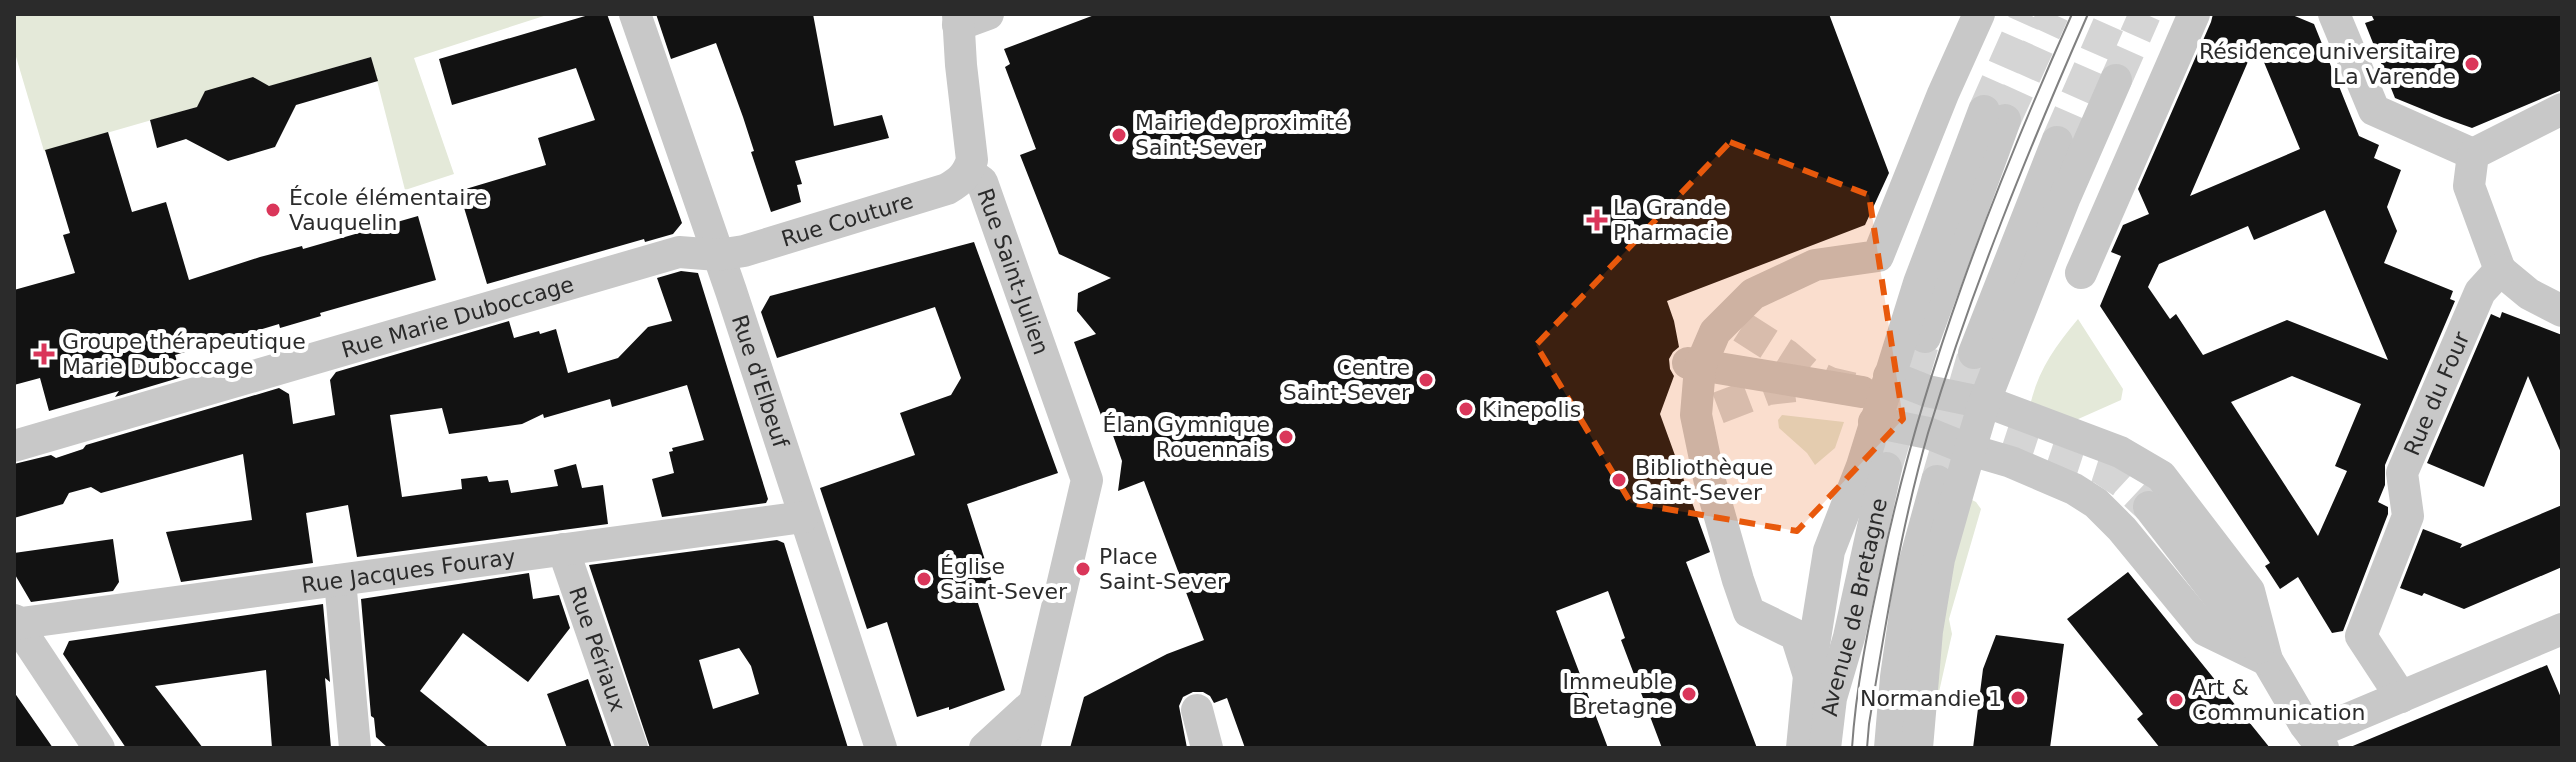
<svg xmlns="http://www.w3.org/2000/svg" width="2576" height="762" font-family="'DejaVu Sans',sans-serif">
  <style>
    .green { fill: #e4e9d9 }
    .building { fill: #121212; fill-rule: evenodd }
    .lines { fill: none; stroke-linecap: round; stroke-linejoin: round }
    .minor-tunnel { stroke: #d5d5d5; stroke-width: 32; stroke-dasharray: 32 16; stroke-linecap: butt }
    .minor { stroke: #c8c8c8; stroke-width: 32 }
    .tram { stroke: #808080; stroke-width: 2 }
    .marked { fill: #e8590c; fill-opacity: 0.2; stroke: #e8590c; stroke-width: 6; stroke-dasharray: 16 10; stroke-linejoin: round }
    .poi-dot { fill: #da365a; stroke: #fff; stroke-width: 3 }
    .labels { text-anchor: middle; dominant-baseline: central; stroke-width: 8; stroke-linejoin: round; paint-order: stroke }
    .poi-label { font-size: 22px; fill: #2b2b2b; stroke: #fff; text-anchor: start }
    .street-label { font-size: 22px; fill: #2b2b2b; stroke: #fff }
  </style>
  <rect width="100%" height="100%" fill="#fff"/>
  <!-- green -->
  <path class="green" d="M14 14H550L414 58 454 174 405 190 371 57 44 151 14 50Z
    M2078 319 2123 389 2121 400 2067 424 2029 410C2037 372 2053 349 2078 319Z
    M1782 415 1844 422 1835 448 1815 465 1807 453 1779 428 1778 420Z
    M1966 497 1976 502 1981 509 1949 619 1952 634 1939 692 1932 691 1937 637Z"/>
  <!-- building -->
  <path class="building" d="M592 14H607L682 223 673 234 645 242 644 239 487 284 459 191 546 165 538 138 595 120 576 68 452 105 439 59Z
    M656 14H813L834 126 882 115 889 138 795 161 802 184 797 185 801 202 771 212 751 152 754 151 743 117 716 43 671 59Z
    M1097 14H1829L1889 173 1865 225 1667 301 1674 321 1679 347 1673 352 1669 359 1670 369 1674 376 1660 414 1710 552 1686 562 1757 748H1662L1621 640 1625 638 1608 591 1556 611 1608 748H1245L1227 698 1214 703 1210 696 1203 692H1193L1183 697 1179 706 1187 748H1070L1084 697 1167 654 1204 640 1144 481 1118 491 1122 461 1109 424 1105 426 1074 342 1096 334 1077 311 1078 293 1111 278 1059 254 1020 155 1036 149 1005 67 1010 64 1004 49Z
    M2213 14H2290L2314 24 2359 136 2379 145 2374 158 2401 170 2387 207 2397 231 2384 263 2453 291 2450 299 2455 301 2385 465V485L2378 502 2388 507V514L2343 631 2332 633 2298 577 2280 589 2265 566 2270 563 2100 306 2121 256 2111 252 2123 225 2149 214 2138 189 2211 22ZM2256 43 2300 149 2190 196ZM2325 210 2388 360 2287 320 2203 355 2176 314 2170 319 2148 287 2159 264 2248 226 2254 240ZM2292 376 2361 404 2335 466 2347 471 2318 536 2231 402Z
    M2371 14H2562V90L2472 128 2444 118 2395 98 2365 23 2374 20Z
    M371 57 378 81 296 105 275 147 228 161 186 139 157 148 150 120 197 107 205 91 253 77 269 86Z
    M108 132 132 212 166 202 189 280 260 257 302 246 303 249 418 216 436 280 320 313 321 316 280 328 279 324 175 355 182 377 115 397 119 391 49 411 40 378 14 385V290L75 273 63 235 70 233 45 150Z
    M974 242 1058 473 967 504 992 582 973 587 1005 690 949 710V707L917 717 887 622 867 629 820 488 915 455 900 413 951 395 961 378 935 307 777 358 761 312 770 296Z
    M681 271 698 273 768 499 766 503 662 517 652 479 674 473 669 452 673 451 672 448 704 440 687 385 612 407 610 399 544 418 543 414 522 424 449 434 442 408 390 415 402 497 462 489 461 479 487 476 489 482 508 480 511 493 558 486 554 470 576 464 582 488 603 485 608 524 357 557 348 505 306 513 313 563 181 582 166 532 252 520 243 454 101 493 91 487 69 493 63 504 14 518V464L51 455 56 458 83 449 86 445 279 388 289 394 293 424 335 415 330 380 336 372 509 321 514 338 539 331 540 334 556 329 568 373 618 358 648 327 672 321 657 278Z
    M2502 312 2562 335V455L2528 376 2484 487 2427 463 2491 314 2500 318Z
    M2562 505V567L2464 609 2424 593 2422 596 2400 588 2423 529 2462 544 2460 548Z
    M113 539 119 582 113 591 31 602 14 573V553Z
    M777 540 784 543 848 748H650L589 565ZM739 648 751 666 759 694 713 709 699 660Z
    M2128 572 2270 748H2160L2137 719 2143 714 2067 619Z
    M529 573 533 599 559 595 570 628 528 682 463 633 420 691 490 748H388L376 737 374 718 371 716 361 599Z
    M323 604 330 682 325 678 331 748H272L266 670 155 686 203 748H126L63 654 69 641Z
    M1996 635 2064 644 2050 748H1973L1983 669Z
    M2547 665 2562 700V748H2348Z
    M588 679 612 748H567L547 694Z
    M14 692 53 748H14Z"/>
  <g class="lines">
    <!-- minor-tunnel -->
    <path class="minor-tunnel" d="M2116 80 2145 14
      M1984 111 2027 14
      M2005 120 2053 14
      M2057 142 2113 14
      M1742 327 1786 355 1806 372 1830 383 1864 391 2101 468 2122 482 2149 507
      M1718 408 1768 389 1803 385
      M1886 468 1925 337
      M1937 481 1974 353"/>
    <!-- minor -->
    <g class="minor">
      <path id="s1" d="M635 14 731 291 881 748"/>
      <path d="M2334 14 2374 110 2473 154"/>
      <path d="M958 25 988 14"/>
      <path id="s2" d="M968 172 982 182 1087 480 1024 748"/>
      <path d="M2500 270 2469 186 2473 154 2562 109"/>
      <path d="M2500 270 2529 294 2562 311"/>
      <path d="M2081 273 2194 14"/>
      <path d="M1925 337 2005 120"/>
      <path d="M1974 353 2057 142"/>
      <path d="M1688 363 1862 392"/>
      <path d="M1889 376 1927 391 1995 405 2120 452 2161 476 2249 591 2267 660 2305 725 2323 748"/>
      <path d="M1874 422 1928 433 1970 450 2011 462 2074 489 2096 503 2122 529 2205 630 2267 660"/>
      <path id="s3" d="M14 446 679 252 718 255 744 251 947 189C961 181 967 175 972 160L961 65 958 14"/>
      <path d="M2149 507 2258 648"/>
      <path id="s4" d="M563 549 632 748"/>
      <path d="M340 580 355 748"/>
      <path d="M14 620 99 748"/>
      <path id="s5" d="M14 624 803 517"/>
      <path d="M1809 676 1796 635 1749 612 1738 580 1709 478 1696 415 1700 367 1715 332 1753 294 1815 265 1878 256 1943 94 1979 14"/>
      <path id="s6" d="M2401 697 2361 636 2408 516 2402 473 2480 292 2500 270"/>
      <path d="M1197 710 1207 748"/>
      <path d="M2312 734 2562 629"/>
      <path d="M985 748 1032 705"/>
      <path d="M1802 748 1809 676 1829 551 1862 466 1919 283 1984 111"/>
      <path id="s7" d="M1825 748 1831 698 1849 637 1886 468"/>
      <path d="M1890 748 1896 677 1910 579 1937 481"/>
      <path d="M1917 748 1927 631 1939 559 1970 450 1984 403 2065 197 2116 80"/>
    </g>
    <!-- tram -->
    <path class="tram" d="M1852 748C1856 687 1868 628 1881 569 1921 377 1992 193 2072 14
      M1867 748 1869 724C1885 626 1901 528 1928 433 1971 290 2028 151 2088 14"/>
  </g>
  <!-- marked area -->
  <path class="marked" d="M1730 142 1869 195 1903 419 1797 531 1631 503 1536 345Z"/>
  <!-- markers -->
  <g class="poi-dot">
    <circle cx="2472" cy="64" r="8"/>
    <circle cx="1119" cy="135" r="8"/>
    <circle cx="273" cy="210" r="8"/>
    <path d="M1593 208h8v8h8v8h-8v8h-8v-8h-8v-8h8z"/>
    <path d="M40 342h8v8h8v8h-8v8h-8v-8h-8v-8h8z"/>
    <circle cx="1426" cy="380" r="8"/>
    <circle cx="1466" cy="409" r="8"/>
    <circle cx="1286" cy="437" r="8"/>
    <circle cx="1619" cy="480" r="8"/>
    <circle cx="1083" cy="569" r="8"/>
    <circle cx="924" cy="579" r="8"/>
    <circle cx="1689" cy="694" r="8"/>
    <circle cx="2018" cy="698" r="8"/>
    <circle cx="2176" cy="700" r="8"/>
  </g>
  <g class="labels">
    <!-- poi labels -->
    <g class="poi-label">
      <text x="2456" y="51" text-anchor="end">Résidence universitaire<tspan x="2456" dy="25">La Varende</tspan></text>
      <text x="1135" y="122">Mairie de proximité<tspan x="1135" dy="25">Saint-Sever</tspan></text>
      <text x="289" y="197">École élémentaire<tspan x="289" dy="25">Vauquelin</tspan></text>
      <text x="1613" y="207">La Grande<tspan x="1613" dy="25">Pharmacie</tspan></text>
      <text x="62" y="341">Groupe thérapeutique<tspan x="62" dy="25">Marie Duboccage</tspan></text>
      <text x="1410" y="367" text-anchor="end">Centre<tspan x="1410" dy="25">Saint-Sever</tspan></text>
      <text x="1482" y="409">Kinepolis</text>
      <text x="1270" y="424" text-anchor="end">Élan Gymnique<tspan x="1270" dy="25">Rouennais</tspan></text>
      <text x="1635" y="467">Bibliothèque<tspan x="1635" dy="25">Saint-Sever</tspan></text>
      <text x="1099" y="556">Place<tspan x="1099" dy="25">Saint-Sever</tspan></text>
      <text x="940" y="566">Église<tspan x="940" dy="25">Saint-Sever</tspan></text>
      <text x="1673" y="681" text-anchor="end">Immeuble<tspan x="1673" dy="25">Bretagne</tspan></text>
      <text x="2192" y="687">Art &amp;<tspan x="2192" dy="25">Communication</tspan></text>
      <text x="2002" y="698" text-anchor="end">Normandie 1</text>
    </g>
    <!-- street labels -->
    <g class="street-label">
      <text stroke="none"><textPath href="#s3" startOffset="866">Rue Couture</textPath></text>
      <text stroke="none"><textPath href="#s2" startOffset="112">Rue Saint-Julien</textPath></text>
      <text stroke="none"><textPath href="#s3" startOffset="462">Rue Marie Duboccage</textPath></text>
      <text stroke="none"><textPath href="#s1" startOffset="388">Rue d'Elbeuf</textPath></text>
      <text stroke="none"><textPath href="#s6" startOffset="332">Rue du Four</textPath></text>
      <text stroke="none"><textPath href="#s5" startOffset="398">Rue Jacques Fouray</textPath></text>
      <text stroke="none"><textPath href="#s7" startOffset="144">Avenue de Bretagne</textPath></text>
      <text stroke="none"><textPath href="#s4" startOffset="106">Rue Périaux</textPath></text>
    </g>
  </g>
  <!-- border -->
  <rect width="2576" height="762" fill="none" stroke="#2b2b2b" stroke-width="32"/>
</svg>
